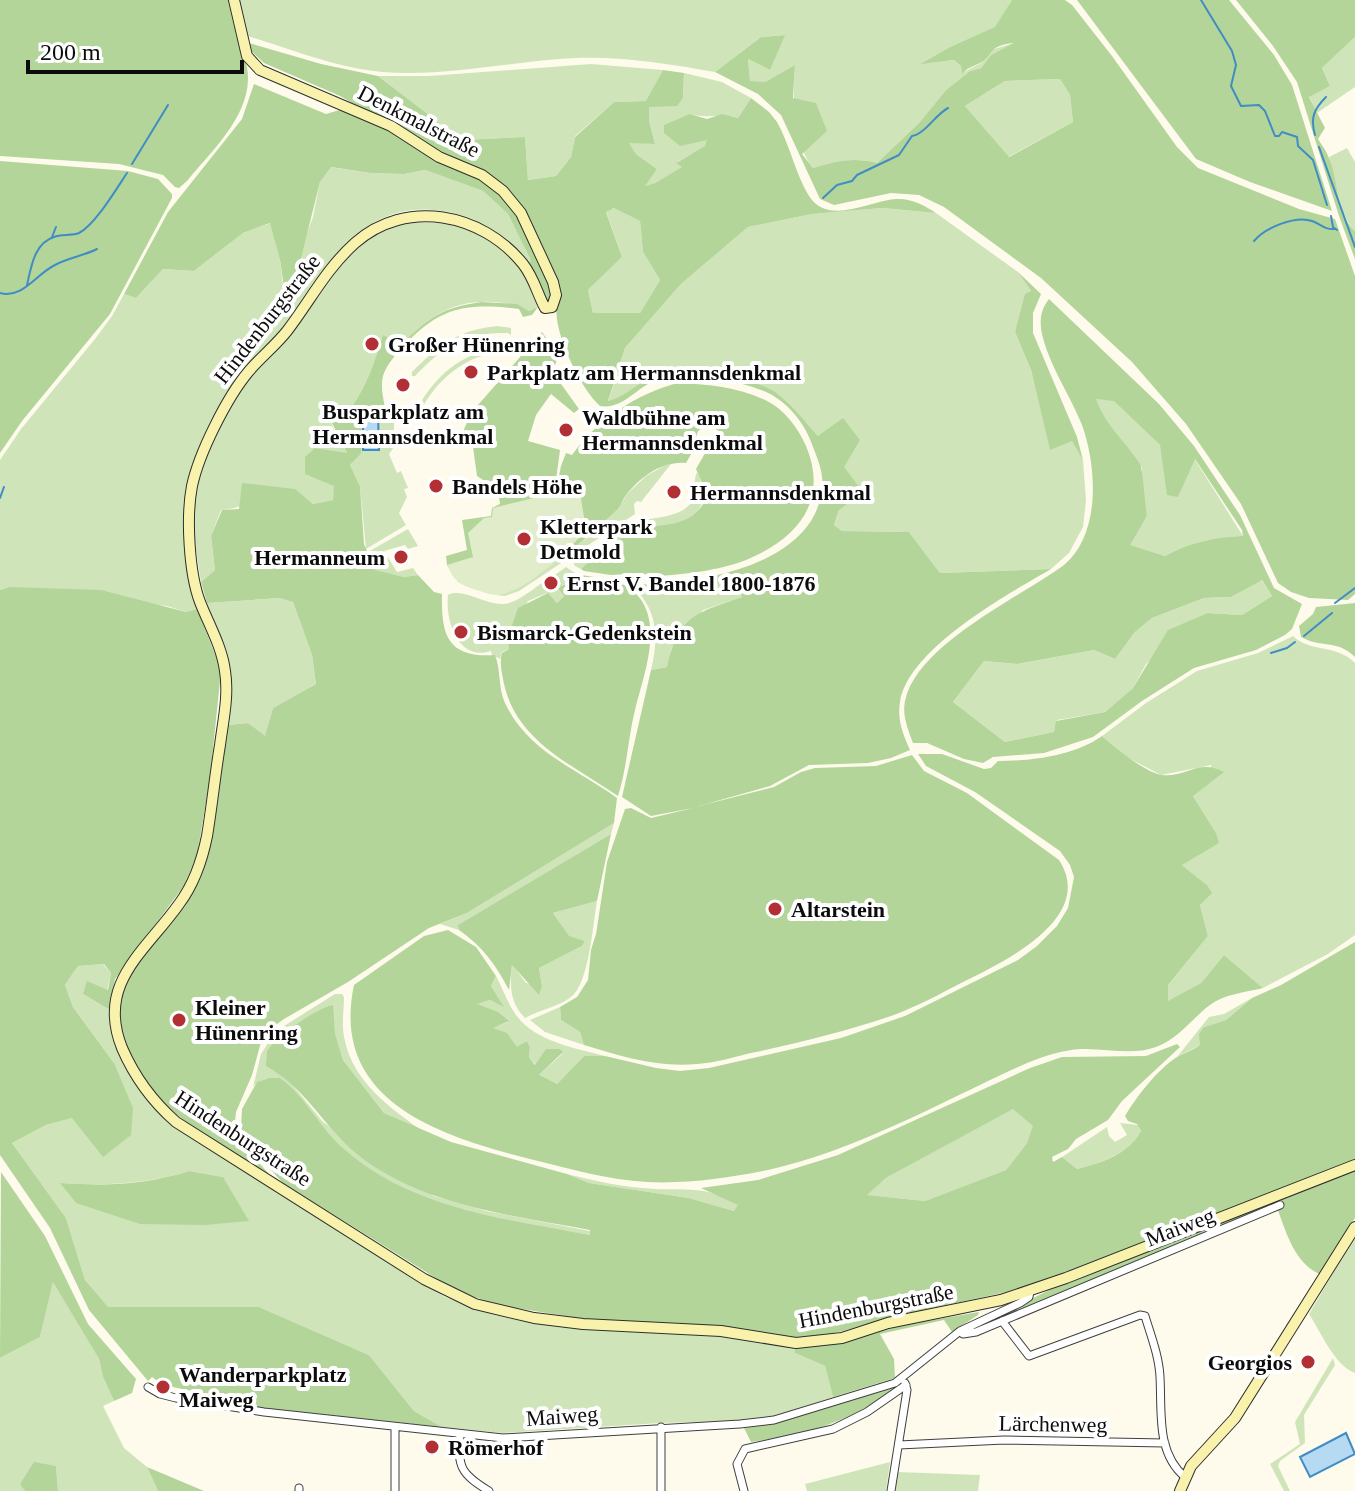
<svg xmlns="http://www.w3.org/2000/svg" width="1355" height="1491" font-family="Georgia,serif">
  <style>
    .green { fill: #cfe5b9; fill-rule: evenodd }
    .forest { fill: #b3d59a; fill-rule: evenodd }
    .pitch { fill: #e1edca }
    .water { fill: #b5daf1; stroke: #418dc3; stroke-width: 2 }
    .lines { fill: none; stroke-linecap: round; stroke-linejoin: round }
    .stream { stroke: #418dc3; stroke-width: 2 }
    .street-casing { stroke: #3f3f3f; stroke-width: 9 }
    .secondary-casing { stroke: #2e2e2e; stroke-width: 12 }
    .street { stroke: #fff; stroke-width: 7 }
    .secondary { stroke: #f9f2ac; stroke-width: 10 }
    .poi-dot { fill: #b22f33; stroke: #fff; stroke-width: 3 }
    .labels { text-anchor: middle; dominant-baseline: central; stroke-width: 8; stroke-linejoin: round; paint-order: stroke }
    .street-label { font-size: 22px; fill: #0c0c0c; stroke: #fff }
    .poi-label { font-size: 22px; font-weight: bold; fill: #0c0c0c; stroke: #fff; text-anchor: start }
  </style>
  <rect width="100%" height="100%" fill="#fefbed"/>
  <!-- green -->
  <path class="green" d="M239 0H1012L996 27 950 47 922 63 954 60 961 66 962 73 981 63 991 50 1017 42 991 55 981 68 970 71 946 90 919 123 877 163C854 157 835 161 813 168 792 141 793 99 795 65L765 82H750L748 59 770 70 784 35 761 37 715 72C670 64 622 56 576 58 511 61 447 77 382 72 336 68 291 49 247 36Z
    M1355 37V87L1317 113 1309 96 1330 86 1322 68Z
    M591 64 663 70 647 101 614 102 575 136 571 157 556 176 528 180 525 137 462 140 378 76H429Z
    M684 73 722 82 751 98 738 118C720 113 707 119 690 114L708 139 706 146 677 162 683 167 655 183 643 187 657 169 636 154 628 142 655 144 649 121V106L683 98Z
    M1060 79 1070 95 1073 122 1008 157 965 106 1005 81Z
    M1347 148 1355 162V231C1340 218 1334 177 1329 157Z
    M330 167 370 173 404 174 425 170 483 191 508 214 532 260 528 264C507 236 483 219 449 212 362 195 329 265 286 324 275 338 260 350 248 364 222 395 197 441 188 482 181 510 194 577 197 609L186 612 167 606 9 587 0 590V460L21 429 95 339 112 316 124 294 136 298 163 269 194 271 243 233 271 223 280 260 284 293 313 217 320 182Z
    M615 208 640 221 643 252 660 280 640 313H593L588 290 622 257 606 211Z
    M882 208 936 213 1018 272 1031 291 1015 332 1031 370 1050 449 1072 440 1083 460 1086 500 1083 527 1069 553 1051 569 940 573 909 532 842 531 834 525 839 510 818 436 778 394 767 388 695 373 677 374 654 376 624 396 608 402 625 348 681 284 748 227 812 214Z
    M408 222C425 223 442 222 458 226 496 234 530 269 538 307L529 311C516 304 507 303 493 302 450 300 429 318 400 345L383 336C374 365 363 396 342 419H330L335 433 348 454 315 448 335 487 333 500 313 504C268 467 267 507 221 510L211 536 215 570 201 582C197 555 190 524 194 497 197 469 225 409 243 386 258 367 277 351 292 332 330 286 342 237 408 222Z
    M497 326 511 328V335L508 333C465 332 444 346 415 376H412V372C439 345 458 330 497 326Z
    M497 349 496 353C460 357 430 387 417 419L412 417C431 382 455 354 497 349Z
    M1095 399 1114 400 1160 445 1178 497 1194 458 1243 536C1215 537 1190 542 1165 556L1129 545 1147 516 1142 493V468L1107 424Z
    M386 413 394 416V447L389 454 397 473 401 471 408 488 404 489 407 497 399 513 406 525 366 549 360 486 350 465 361 454V414Z
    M684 462 671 464 641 502 637 501 634 504 635 514 519 591 505 596 496 595 518 587 590 536 619 508 627 494 646 476 669 463Z
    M697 472C716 508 691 523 656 528 652 528 648 527 644 528 634 531 589 561 581 569L575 566 573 562 641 518 643 520C659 517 688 516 694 497 696 489 693 481 697 472Z
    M408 529 418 546 408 549 405 545 384 551 397 572 413 568 418 575 404 577 375 571 368 552Z
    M566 567 575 573 573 578 559 588 564 596 557 603 547 593 528 601 507 641 509 649 502 652 500 659 492 655 491 651C458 662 445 621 448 595 462 587 485 605 503 604 517 603 530 591 542 583L547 585 549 579Z
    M1261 579 1272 596 1242 615 1208 613 1146 664 1133 688 1105 712 1057 720 1054 732 1005 742 953 702 984 661 1017 664 1094 650 1115 659 1135 632 1152 618 1204 598 1231 597Z
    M662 583 673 594 718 583 739 590 742 597 703 610 672 648 667 667 651 670C659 637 658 609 631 585Z
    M281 598 293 602 312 655 316 684 273 708 265 737 248 723 228 725C234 672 227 651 207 603Z
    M1293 636C1311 653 1337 644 1355 663V935L1328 954 1263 988 1224 955 1201 983 1168 1002V985L1208 936 1200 905 1207 885 1181 864 1216 833 1193 796 1212 765 1161 775 1121 754 1102 736 1146 703 1197 671 1258 653Z
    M614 823 611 834 460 924 459 930 440 924 467 913Z
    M597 901C593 924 589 984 571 997 558 1007 539 1010 525 1018 509 1002 510 985 512 964L526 983 542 986 539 968 582 946 585 941 569 937 553 913Z
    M103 964 111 973 107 991 83 994 110 1010 112 1038 121 1058 152 1105 445 1297 495 1315 531 1323 609 1331 719 1336 795 1348V1353L825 1366 833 1397 773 1416 741 1421 660 1423 503 1433 442 1427 414 1411 369 1355 259 1307 108 1308 85 1280 66 1218 12 1143 46 1125 72 1118 114 1063 73 1007 65 985 78 966ZM191 1171 223 1177 76 1203 61 1183C110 1186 143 1184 191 1171Z
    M496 976C503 989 508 1004 516 1015 536 1042 575 1048 605 1056H584L557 1084 538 1076 563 1053 536 1065 529 1057 530 1047 527 1041 517 1048 491 1028 508 1022 476 1004 490 1000 503 1006 491 986Z
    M335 994H342L344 997C344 1012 341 1027 345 1041 354 1082 389 1107 421 1130L384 1113 343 1060 335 1033 332 1005 266 1065 286 1077 323 1122 434 1196 486 1211 590 1231V1235C505 1220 413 1209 345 1151 320 1129 306 1097 280 1078 270 1078 260 1078 253 1087L261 1054 276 1031Z
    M1252 998 1226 1020 1204 1027 1200 1045 1177 1057 1209 1017 1224 1014Z
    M560 1007 561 1020 580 1032 584 1045 545 1032 530 1020Z
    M1014 1108 1034 1126 1027 1143 1006 1170 925 1201 866 1195 886 1178Z
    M1120 1123 1138 1125 1141 1132C1129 1153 1101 1163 1077 1169L1062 1157 1107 1127 1109 1136 1115 1142 1127 1135Z
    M567 1174C592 1180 616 1186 642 1188 679 1192 705 1183 739 1205L734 1211 689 1198 589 1183Z
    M1355 1236V1373C1334 1365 1321 1332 1309 1314Z
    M53 1281 99 1359 103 1377 114 1401 103 1406 124 1448 147 1467 158 1491H58L56 1466 20 1483 25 1491H0V1358L40 1337Z
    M1333 1358 1335 1365 1304 1415 1305 1443 1280 1461 1278 1466 1290 1491H1284L1270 1464 1300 1444 1295 1422Z
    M890 1462 886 1491H807L805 1484Z
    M897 1472 980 1475 978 1491H894Z"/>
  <!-- forest -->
  <path class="forest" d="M0 0H229C235 22 243 45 247 67 255 112 213 149 187 181L179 188 175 187 163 175 119 164 0 156Z
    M1012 0H1065L1072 5 1112 56 1177 147 1198 168 1299 209 1335 219 1355 276V594L1348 600 1309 598 1291 592 1278 583 1241 504 1186 424 1132 362 1041 278 944 207 919 195 891 193 834 205 820 199 781 115 758 94 715 72 761 37 785 35 770 70 748 59 750 81 765 82 795 65 793 98 816 103 827 131 802 154 813 168C835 161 854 157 877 163L919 123 946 90 970 71 981 68 991 55 1014 43C986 46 996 54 980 63 972 67 968 67 962 74L961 66 954 60 920 64 950 47 995 27ZM1060 79 1070 95 1073 122 1009 157 965 106 1005 81Z
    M1077 0H1229L1274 55 1292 85 1332 211 1250 182 1196 159Z
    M1236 0H1355V37L1322 68 1330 86 1309 97 1325 128 1318 139C1321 144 1326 150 1328 156 1339 178 1335 214 1355 231V259L1339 216 1297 82 1273 46Z
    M249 43 321 64 378 76 462 140 525 137 528 180 556 176 571 157 575 137 614 102 646 101 663 70 684 73 683 98 677 106 649 107V121L655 144 629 143 636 154 657 169 645 186 655 183 682 167 676 163 705 146 707 140 680 146 664 133V125L690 114 707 119 722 114 738 118 751 98 769 112 777 122C790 145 795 173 809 196 828 226 869 201 896 199 911 198 924 205 936 213L882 208 812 214 748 227 681 284 625 348 608 401C626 397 640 380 657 376 685 369 757 376 779 395 794 407 805 422 818 436L843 418 860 440 844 467 863 492 839 510 834 525 842 531 909 532 940 573 1051 569C1008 594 908 649 900 702 897 720 903 734 910 750L891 758 868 763 809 765 770 786 699 806 774 787 801 772 815 768 876 766 912 755 924 771 967 793 1059 860C1097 918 1002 963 963 982 940 994 916 1007 891 1016 847 1031 802 1042 756 1052 736 1056 717 1063 697 1064 658 1068 620 1056 584 1045L580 1032 561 1020 560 1007 577 997 588 980 591 950 596 934 607 862 625 809 631 808 651 818 693 808 651 816 622 797 651 670 667 667C679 615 696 613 742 597L739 590 719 583 698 594H673L662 583C719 580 816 558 822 488 824 474 818 460 813 447 805 423 786 399 761 390 736 380 686 371 659 379 638 385 624 410 600 406 581 390 549 325 558 302L525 213 512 193 497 181 452 161 340 96 264 63 251 51ZM614 208 640 221 643 252 660 280 640 313H593L588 290 622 257 606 212Z
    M254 84 326 114 343 109 387 129 481 178 511 203 543 267 552 293 548 303 540 282 528 264 531 260 508 214 483 191 425 170 404 174 370 173 331 167 320 182 295 282 285 294 280 260 270 223 243 233 194 271 163 269 136 298 124 294 168 212 242 119Z
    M0 161 128 171 158 179 172 194V198L110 314 22 421 0 453Z
    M1018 272 1041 294 1033 313V333L1077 437 1083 460 1072 441 1050 450 1031 370 1015 332 1025 294 1031 291Z
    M1049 299 1159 404 1194 446 1240 515 1274 588 1302 604 1292 629 1285 635 1256 650 1194 668 1142 701 1093 737 1044 753 993 757 983 763 964 759 927 743H913C908 729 902 716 905 701 917 644 1021 597 1064 565 1101 534 1097 467 1082 425 1070 395 1049 365 1042 334 1039 320 1041 309 1049 299ZM1096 399 1114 401 1160 445 1167 495 1178 497 1195 459 1242 530 1243 536C1215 537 1190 542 1165 556L1130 545 1147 516C1145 504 1143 470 1140 464 1125 441 1105 425 1096 399ZM1262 580 1272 596 1242 615 1208 613 1168 630 1133 688 1105 712 1056 721 1054 732 1005 742 953 702 984 661 1017 664 1094 650 1115 659 1135 632 1152 618 1204 598 1231 597Z
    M481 302 517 304 529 311 538 307 532 315 523 317 519 309C469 303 440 306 405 345 396 354 387 364 383 376 380 387 384 402 386 413L361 414V454L350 465 360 486 364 544 375 570 404 577 418 575 434 592 442 594C441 636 448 658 495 655 501 669 498 688 505 703 528 752 576 768 617 798L614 823 467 913 429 928 348 982 284 1019 270 1029 261 1042 252 1075 236 1112 235 1123 240 1141 269 1174C212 1138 148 1111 125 1042 120 1027 115 1011 119 995 130 958 168 934 186 901 216 848 219 784 228 725L248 723 265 736 273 708 316 684 312 655 293 602 280 598 207 603 201 582 215 570 211 536 222 510 239 509 242 483 295 489 313 504 333 500 334 486 305 474V457L315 448 347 453 330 419H342C363 396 374 365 383 335L400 345C430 317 441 308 481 302Z
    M542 332 557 354 556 363 551 370 579 409 574 413 551 394 536 415 528 441 560 450 544 570C504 593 504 602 458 582L447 565 446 556 467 550 462 520 491 516 492 508 500 504 498 490 477 476 473 447 459 441 471 413Z
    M677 383C706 384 740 387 767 401 785 410 798 428 806 446 827 496 803 533 757 555 726 571 684 574 649 577L643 573 611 575 584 571 581 569 584 566C599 555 614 541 631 533 656 520 686 533 705 501L703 485 696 469 708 448 712 450 718 442 719 431 708 424 698 431 695 440 698 442 686 463C663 460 640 477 626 495 622 501 621 507 616 511 600 526 585 540 567 553L551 515 561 466 566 453 572 455C598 419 635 395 677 383Z
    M582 575C595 578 613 578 624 585 670 610 644 673 635 710 628 738 627 768 618 796 573 765 517 742 504 684 502 673 499 663 502 653L509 649 507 640 518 608 548 593 557 603 564 596 558 588Z
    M9 587 101 590 186 612 197 609 219 664 220 681 210 778 197 856 183 887 115 979 110 1010 83 994 87 981 108 990 111 973 104 964 78 966 65 985 73 1007 114 1063 133 1108 131 1135 103 1157 72 1118 46 1125 12 1143 66 1218 85 1280 108 1307H259L369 1355 414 1411 442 1427 236 1405 202 1398V1393L163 1385 152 1377 148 1381 89 1310 50 1228 0 1155V590Z
    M1355 603V657C1337 639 1320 648 1301 637L1299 626 1313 614 1316 607Z
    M1102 736C1114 747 1146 773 1162 775 1185 778 1199 758 1224 772L1193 796 1216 833 1219 843 1182 865 1207 885 1212 893 1200 905 1208 936 1168 985V1001L1201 983 1224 955 1263 988C1247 992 1224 994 1210 1005 1191 1019 1180 1038 1156 1047 1131 1056 1107 1048 1081 1049 1063 1050 1044 1056 1027 1063 943 1101 858 1150 768 1170 729 1178 687 1184 647 1182 608 1180 572 1169 534 1160 443 1137 329 1103 354 985L424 936 448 930 476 947 496 976 491 986 504 1007 490 1000 477 1004 498 1012 509 1021 493 1028 507 1033 517 1047 527 1041 530 1047 529 1057 535 1065 546 1049H560L563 1052 539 1075 557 1084 584 1056H605L656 1068 680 1071 709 1068 841 1038 905 1016 1018 960 1037 946 1057 926 1068 908 1074 877 1070 865 1060 851 975 792 926 766 918 754H942L984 769 991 768 998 761C1031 761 1074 756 1102 736Z
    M611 834 597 901 553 913 569 936 585 941 582 946 539 968 542 986 539 995 512 965 509 990C496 965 483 947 459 930L458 925Z
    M1355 942V1161L1029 1287 887 1318 843 1331 811 1338H795L722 1326 584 1319 498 1305 455 1290 283 1183 250 1147 241 1128 242 1109 257 1082 269 1078H280C306 1096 320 1129 345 1150 413 1209 505 1219 590 1235V1230C511 1215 423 1206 358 1155 323 1126 305 1087 266 1066 266 1064 267 1053 267 1052 274 1037 317 1008 333 1005L335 1033 343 1060 384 1113 451 1142 567 1174 589 1183 689 1198 734 1211 738 1205 701 1188 758 1180 838 1155 1030 1068 1062 1057 1146 1056 1177 1044 1180 1047 1122 1101 1108 1120 1076 1139 1068 1149 1052 1157 1053 1162 1062 1157 1077 1169C1101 1163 1129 1154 1141 1131L1137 1124 1128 1121 1125 1116C1137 1096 1157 1070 1177 1057 1184 1053 1193 1050 1200 1045L1199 1034 1204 1027 1226 1020 1252 998 1281 985ZM1013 1109 1033 1126 1027 1143 1006 1170 925 1201 867 1195 886 1178Z
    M1355 1169V1218L1319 1274C1293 1261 1286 1231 1276 1205L1175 1245 986 1326 985 1323 1051 1289Z
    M190 1171 223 1177 249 1221 205 1225 140 1224 76 1203 60 1183C111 1186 141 1185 190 1171Z
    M1 1172 45 1236 88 1324 136 1379 132 1393 114 1401 103 1377 99 1359 53 1282 40 1337 0 1358Z
    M979 1312 978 1315 952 1332 944 1320 880 1334 894 1359 895 1378 833 1397 825 1366 795 1353V1348L845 1342 903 1325Z
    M897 1387C853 1420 806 1436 751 1442L744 1428 775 1423Z
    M34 1462 56 1466 58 1491H25L20 1484Z
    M147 1467 204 1491H158Z"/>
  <!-- pitch -->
  <path class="pitch" d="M579 487 586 529C571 550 524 593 497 595 490 595 480 591 473 589 458 584 453 579 447 565L473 557 468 533 484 518 492 517 493 508Z"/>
  <!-- water -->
  <path class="water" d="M363 415H378L379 450H363Z
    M1346 1433 1355 1454 1310 1477 1300 1457Z"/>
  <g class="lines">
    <!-- stream -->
    <path class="stream" d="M1201 0 1232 51 1236 65 1231 86 1241 106 1259 105 1265 111 1275 136H1279L1282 132 1297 137 1298 146 1313 160 1327 205
      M1315 135C1310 118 1314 109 1326 97
      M1319 147 1355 247
      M132 164 168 105
      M823 198 837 185 852 181 857 175 899 155 912 136C925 134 935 115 948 108
      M1331 216 1333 227 1337 230
      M52 237 56 227
      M1254 241C1265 228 1295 215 1312 221 1321 224 1324 230 1335 229
      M27 285C31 268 34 243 54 237 61 234 72 236 79 233 95 225 117 188 127 173
      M0 293C23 299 36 274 55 265 68 258 83 256 97 249
      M0 498 4 487
      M1335 603 1355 588
      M1304 636 1332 613
      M1271 653 1287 648 1295 642"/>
    <defs>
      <path id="street" d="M1002 1321 1029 1356 1140 1315 1145 1316C1151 1336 1159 1356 1160 1377 1162 1412 1156 1453 1185 1477
        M960 1331 963 1334 976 1332 1280 1205
        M148 1387 160 1394 176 1398 264 1412 503 1438 740 1424 774 1420 895 1383 960 1331 1020 1303 1029 1297 1030 1291
        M395 1427V1491
        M661 1427V1491
        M460 1434C457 1467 461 1474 489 1491
        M899 1445 1004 1440 1165 1443
        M299 1488V1491
        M744 1491 737 1464 745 1449 833 1429 867 1412 906 1385
        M891 1491 907 1390 905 1383"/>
      <path id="secondary" d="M234 0 247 56 260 70 391 126 439 157 482 175 503 191 521 213 553 282 556 295 552 307 545 308C537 293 534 278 523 264 482 213 406 198 355 243 326 269 310 301 287 331 276 345 261 357 249 371 227 397 199 453 192 486 186 517 189 573 200 602 209 625 222 647 225 671 229 696 223 721 220 745 215 775 212 806 207 836 202 861 194 884 179 904 145 952 96 983 122 1048 135 1078 152 1101 176 1122L424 1279 475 1304 534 1318 583 1324 721 1331 796 1343 842 1338 888 1323 1001 1300 1066 1278 1355 1165
        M1180 1491 1191 1466 1235 1418 1355 1227"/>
    </defs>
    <!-- street casing -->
    <use href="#street" class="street-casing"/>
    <!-- secondary casing -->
    <use href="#secondary" class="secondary-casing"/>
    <!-- street -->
    <use href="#street" class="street"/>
    <!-- secondary -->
    <use href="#secondary" class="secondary"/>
  </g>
  <!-- markers -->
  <g class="poi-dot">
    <circle cx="372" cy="344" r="8"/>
    <circle cx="471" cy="372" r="8"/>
    <circle cx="403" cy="385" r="8"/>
    <circle cx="566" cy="430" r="8"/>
    <circle cx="436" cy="486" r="8"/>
    <circle cx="674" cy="492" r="8"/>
    <circle cx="524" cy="539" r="8"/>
    <circle cx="401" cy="557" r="8"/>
    <circle cx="551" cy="583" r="8"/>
    <circle cx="461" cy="632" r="8"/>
    <circle cx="775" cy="909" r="8"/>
    <circle cx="179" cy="1020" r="8"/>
    <circle cx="1308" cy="1362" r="8"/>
    <circle cx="163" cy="1387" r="8"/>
    <circle cx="432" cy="1447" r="8"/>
  </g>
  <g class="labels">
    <!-- street labels -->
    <g class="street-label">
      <text transform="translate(419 121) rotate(27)">Denkmalstraße</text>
      <text transform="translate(267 319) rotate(-52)">Hindenburgstraße</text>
      <text transform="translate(243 1138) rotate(33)">Hindenburgstraße</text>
      <text transform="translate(1180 1227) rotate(-21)">Maiweg</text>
      <text transform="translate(876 1306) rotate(-11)">Hindenburgstraße</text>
      <text transform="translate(562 1416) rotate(-4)">Maiweg</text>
      <text transform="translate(1053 1424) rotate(1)">Lärchenweg</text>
    </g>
    <!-- poi labels -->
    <g class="poi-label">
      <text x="388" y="344">Großer Hünenring</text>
      <text x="487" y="372">Parkplatz am Hermannsdenkmal</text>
      <text x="403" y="411" text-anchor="middle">Busparkplatz am<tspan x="403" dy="25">Hermannsdenkmal</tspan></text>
      <text x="582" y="417">Waldbühne am<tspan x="582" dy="25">Hermannsdenkmal</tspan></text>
      <text x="452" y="486">Bandels Höhe</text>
      <text x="690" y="492">Hermannsdenkmal</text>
      <text x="540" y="526">Kletterpark<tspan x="540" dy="25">Detmold</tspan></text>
      <text x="385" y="557" text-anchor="end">Hermanneum</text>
      <text x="567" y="583">Ernst V. Bandel 1800-1876</text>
      <text x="477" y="632">Bismarck-Gedenkstein</text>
      <text x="791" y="909">Altarstein</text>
      <text x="195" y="1007">Kleiner<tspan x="195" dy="25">Hünenring</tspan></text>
      <text x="1292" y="1362" text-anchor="end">Georgios</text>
      <text x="179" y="1374">Wanderparkplatz<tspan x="179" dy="25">Maiweg</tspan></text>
      <text x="448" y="1447">Römerhof</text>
    </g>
  </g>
  <!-- scale -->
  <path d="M28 60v12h214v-12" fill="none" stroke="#0c0c0c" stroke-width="4"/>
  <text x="40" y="60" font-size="24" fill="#0c0c0c" stroke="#ffffff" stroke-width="6" paint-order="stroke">200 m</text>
</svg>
